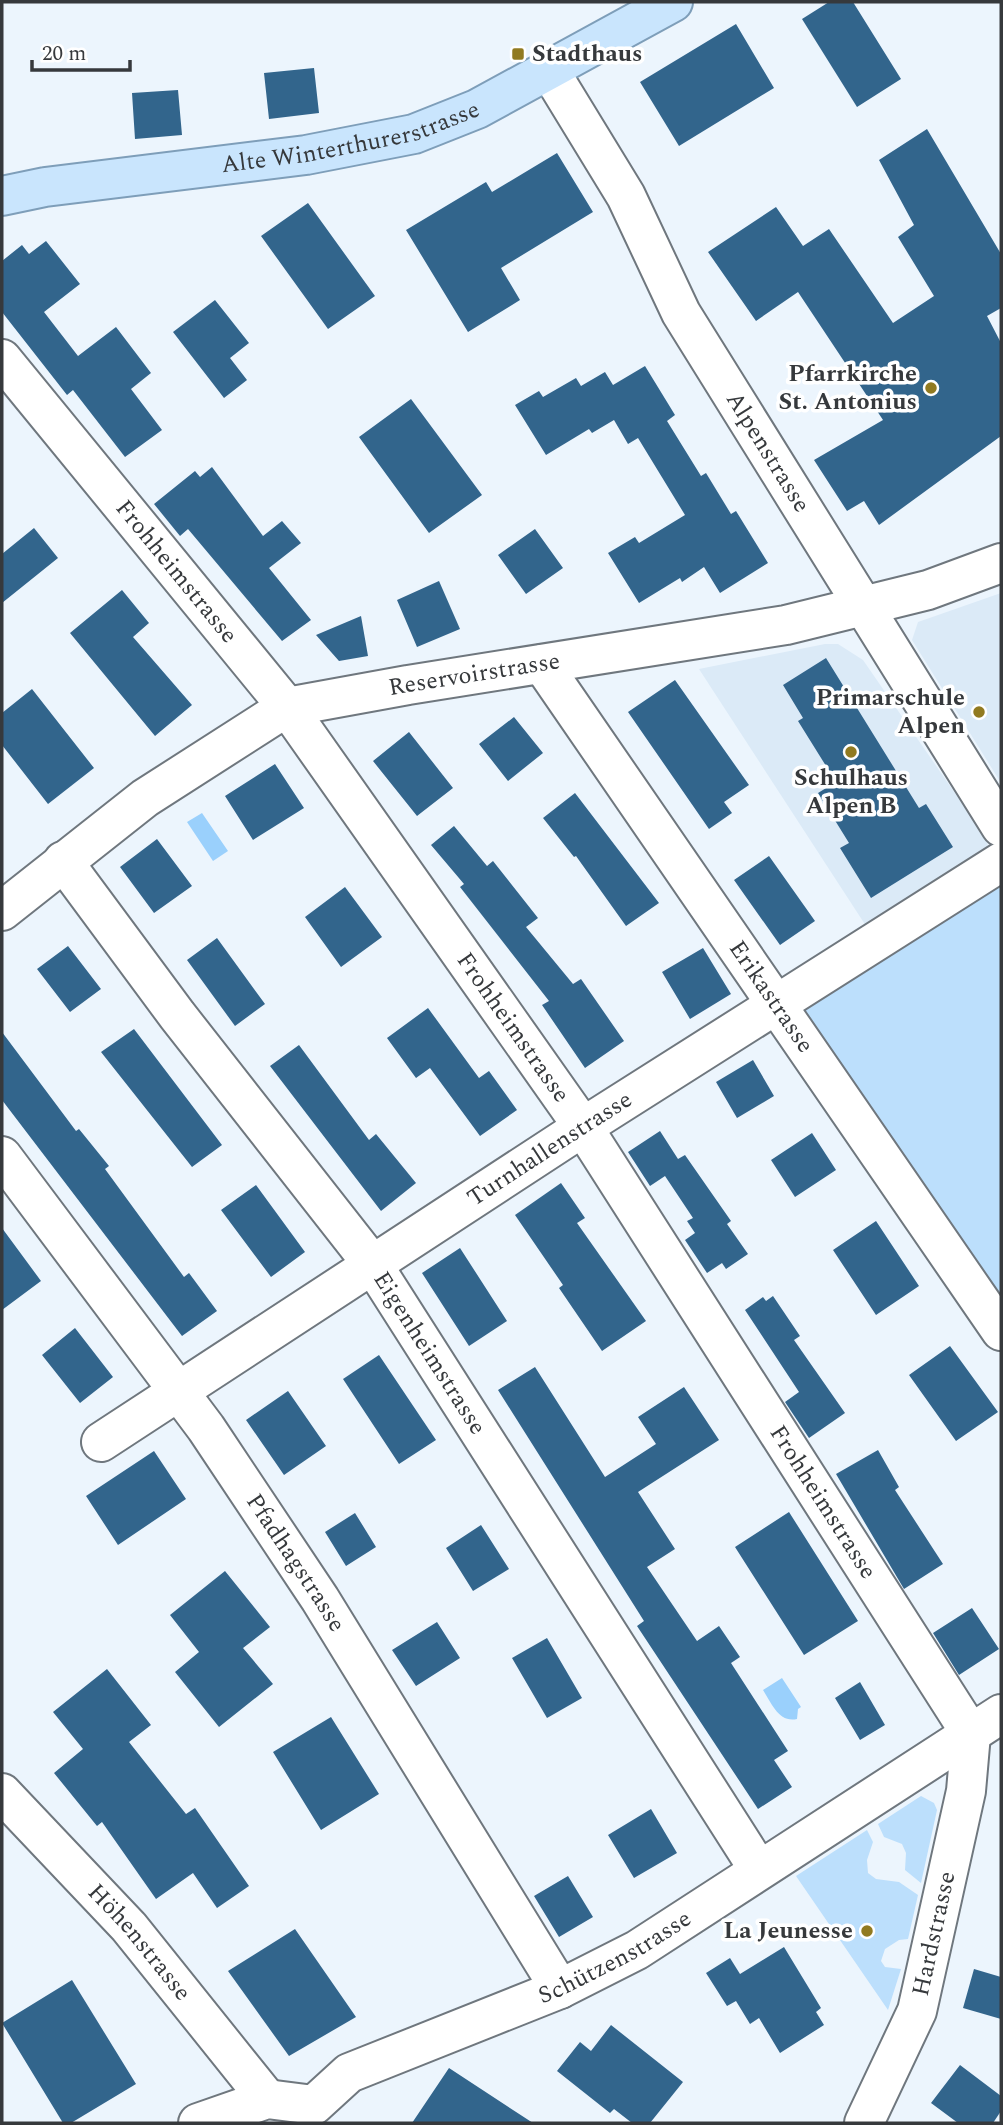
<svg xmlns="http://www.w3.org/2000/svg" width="1003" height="2125" font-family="Spectral,serif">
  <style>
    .built { fill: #dbeaf7 }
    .green { fill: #bcdffc }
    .water { fill: #9ad0fc }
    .building { fill: #32658c }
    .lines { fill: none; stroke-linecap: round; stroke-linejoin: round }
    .minor-casing { stroke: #6f777e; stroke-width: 42 }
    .major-casing { stroke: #7e9eb9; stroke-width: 42 }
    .minor { stroke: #fff; stroke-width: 38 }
    .major { stroke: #c9e5fd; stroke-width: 38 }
    .poi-dot { fill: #917a20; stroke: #fff; stroke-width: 2.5 }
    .labels { text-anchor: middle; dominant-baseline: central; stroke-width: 7; stroke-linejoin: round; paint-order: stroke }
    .poi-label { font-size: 24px; font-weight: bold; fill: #36393c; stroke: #fff; text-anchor: end }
    .street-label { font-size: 24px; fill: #36393c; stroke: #fff }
  </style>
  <rect width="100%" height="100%" fill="#ecf5fd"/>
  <!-- built -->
  <path class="built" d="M1001 593V783L912 640 918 622Z
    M825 644H838L863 660 988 841 987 849 868 929 699 669Z"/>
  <!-- green -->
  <path class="green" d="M1001 879V1300L801 1009Z
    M921 1796 934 1803 937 1810 921 1883 905 1870 906 1853 902 1844 884 1837 878 1824Z
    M867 1830 873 1842 867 1860 868 1873 876 1879 899 1882 918 1895 908 1939 899 1940 885 1949 881 1961 885 1967 901 1969 888 2010 796 1876Z"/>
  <!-- water -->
  <path class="water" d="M202 813 228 851 213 861 187 822Z
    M782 1678 801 1707 798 1709 797 1719C779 1723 772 1704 763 1690Z"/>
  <!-- building -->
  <path class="building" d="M829 2H853L901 79 857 107 802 19Z
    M736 24 774 88 679 146 640 82Z
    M314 68 319 113 269 119 264 73Z
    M178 90 182 135 135 139 132 93Z
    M927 129 1001 254V308L987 316 1001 343V436L879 525 864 501 847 511 814 460 883 420 798 292 756 321 708 252 776 207 803 246 829 229 893 323 934 296 898 237 914 225 879 160Z
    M557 153 593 212 501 268 520 300 468 332 406 230 486 182 492 192Z
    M308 203 375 296 328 329 261 236Z
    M46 241 80 284 44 312 78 356 116 327 151 373 131 389 162 430 125 457 73 390 67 395 2 312V261L22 245 29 254Z
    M215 300 249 343 230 358 247 380 224 398 173 332Z
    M645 366 675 415 667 421 701 476 706 473 731 514 736 511 768 563 720 593 704 567 682 582 680 578 639 603 608 553 635 537 639 543 685 515 638 438 628 444 614 420 592 433 589 429 546 455 515 405 539 391 543 397 576 378 581 386 605 372 613 385Z
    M411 399 482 495 429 533 359 437Z
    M212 467 263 536 282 521 301 543 269 568 311 620 282 641 188 529 180 536 154 504 195 471 200 477Z
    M34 528 58 558 2 603V554Z
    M535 529 563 568 526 594 498 555Z
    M439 581 460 629 417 647 397 600Z
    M122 590 149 623 133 637 192 705 155 736 70 633Z
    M361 616 368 656 339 661 316 635Z
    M826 658 919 808 926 804 953 847 871 898 840 848 849 843 818 793 836 782 798 721 803 718 783 685Z
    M675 680 749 785 724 802 732 813 709 829 628 712Z
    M32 689 94 768 48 804 2 745V713Z
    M514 717 543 753 508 781 479 744Z
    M409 732 453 788 417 816 373 761Z
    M275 764 304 808 253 840 225 796Z
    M575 793 659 903 626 926 576 856 574 857 543 818Z
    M454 826 487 866 493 861 538 918 526 927 573 984 581 979 624 1041 585 1068 542 1005 549 1001 460 887 464 884 431 845Z
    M157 839 192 886 154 913 120 867Z
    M769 856 815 921 780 945 734 880Z
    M345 887 382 937 341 967 305 917Z
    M217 938 265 1004 235 1026 187 960Z
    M68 946 101 989 70 1012 37 969Z
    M703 948 731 994 690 1019 662 972Z
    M428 1008 479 1078 489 1071 517 1110 480 1136 430 1068 416 1078 387 1038Z
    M134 1029 222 1145 192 1167 101 1052Z
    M2 1032 76 1131 79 1129 109 1166 105 1169 184 1277 189 1273 217 1311 182 1336 2 1100Z
    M299 1045 369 1140 376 1134 416 1183 381 1211 270 1066Z
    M753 1060 774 1096 737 1118 716 1082Z
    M660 1131 678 1159 685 1155 731 1221 727 1224 748 1254 726 1269 722 1263 707 1273 685 1240 695 1233 687 1221 693 1218 665 1176 650 1186 628 1152Z
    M812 1133 836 1170 795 1197 771 1160Z
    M561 1183 585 1218 577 1223 646 1321 602 1351 559 1288 563 1285 515 1215Z
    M256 1185 305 1252 271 1277 221 1210Z
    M876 1221 919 1286 876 1315 833 1250Z
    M2 1228 41 1281 2 1310Z
    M460 1248 507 1321 469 1346 422 1273Z
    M773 1296 800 1336 794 1340 845 1413 809 1438 785 1402 799 1392 745 1310 763 1297 766 1301Z
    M75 1328 113 1377 80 1403 42 1355Z
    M950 1346 998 1412 956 1441 909 1375Z
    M379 1355 436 1440 399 1464 343 1379Z
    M535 1367 605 1477 656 1444 638 1417 684 1387 719 1440 638 1492 675 1549 647 1567 697 1641 719 1626 740 1657 731 1663 788 1751 774 1760 792 1787 758 1809 637 1626 644 1621 498 1390Z
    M288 1391 326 1446 284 1475 246 1420Z
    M878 1450 899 1487 895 1490 943 1564 904 1589 836 1474Z
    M154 1451 186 1499 118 1545 86 1496Z
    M789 1512 858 1621 804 1655 735 1547Z
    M355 1513 376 1547 346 1566 325 1532Z
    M481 1525 509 1569 473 1591 446 1548Z
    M225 1571 270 1627 243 1648 273 1684 219 1727 175 1672 199 1652 170 1615Z
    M972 1608 999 1649 959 1675 933 1633Z
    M437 1622 460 1658 416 1686 392 1650Z
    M547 1638 582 1698 547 1718 512 1658Z
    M107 1669 151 1725 129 1742 186 1814 195 1808 249 1886 217 1908 193 1873 156 1899 102 1822 97 1826 54 1773 83 1749 53 1712Z
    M860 1682 885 1725 860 1740 835 1698Z
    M331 1717 379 1794 321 1830 273 1752Z
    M651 1809 677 1853 634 1878 608 1835Z
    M568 1876 593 1917 559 1937 534 1896Z
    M295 1929 356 2017 289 2056 228 1971Z
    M784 1947 821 2008 816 2012 824 2025 780 2053 759 2018 750 2024 736 2001 727 2006 706 1973 730 1958 740 1974Z
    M974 1969 1001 1977V2019L963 2008Z
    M72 1980 136 2084 71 2123H63L2 2023Z
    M611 2025 683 2082 650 2123H632L614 2109 610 2113 557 2071 580 2042 591 2051Z
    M960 2065 1001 2096V2111L993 2123H958L931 2103Z
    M449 2068 533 2123H412Z"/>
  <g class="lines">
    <defs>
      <g id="minor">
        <path id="s1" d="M549 70 626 196 681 313 1001 827"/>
        <path id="s2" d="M2 359 287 707 583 1127 971 1734"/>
        <path id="s3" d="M542 664 1001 1331"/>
        <path id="s4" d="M63 861 177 1015 373 1265 759 1870"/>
        <path id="s5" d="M2 911 145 798 287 707 408 685 786 625 928 590 1001 563"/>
        <path id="s6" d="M2 1156 206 1428 320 1599 560 1989"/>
        <path id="s7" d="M101 1442 583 1127 1001 862"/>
        <path id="s8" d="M2 1793 129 1927 267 2099"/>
        <path id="s9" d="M198 2123 267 2099 314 2105 349 2073 560 1989 637 1950 1001 1714"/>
        <path id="s10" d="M864 2123 917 2011 966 1791 971 1734"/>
      </g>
      <g id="major">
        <path id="s11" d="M2 196 45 187 306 155 414 134 477 109 673 2"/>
      </g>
    </defs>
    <!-- minor casing -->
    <use href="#minor" class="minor-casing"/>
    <!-- major casing -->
    <use href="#major" class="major-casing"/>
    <!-- minor -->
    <use href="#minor" class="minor"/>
    <!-- major -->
    <use href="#major" class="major"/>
  </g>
  <!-- markers -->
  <g class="poi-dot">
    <rect x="511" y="47" width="14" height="14" rx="3.5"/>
    <circle cx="931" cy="388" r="7"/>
    <circle cx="979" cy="712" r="7"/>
    <circle cx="851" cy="752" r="7"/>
    <circle cx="867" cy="1931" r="7"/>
  </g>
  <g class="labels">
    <!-- poi labels -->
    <g class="poi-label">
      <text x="532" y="54" text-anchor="start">Stadthaus</text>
      <text x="917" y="374">Pfarrkirche<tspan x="917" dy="28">St. Antonius</tspan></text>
      <text x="965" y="698">Primarschule<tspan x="965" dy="28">Alpen</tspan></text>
      <text x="851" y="778" text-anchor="middle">Schulhaus<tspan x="851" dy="28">Alpen B</tspan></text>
      <text x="853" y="1931">La Jeunesse</text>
    </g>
    <!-- street labels -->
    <g class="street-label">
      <text stroke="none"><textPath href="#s11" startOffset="354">Alte Winterthurerstrasse</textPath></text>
      <text stroke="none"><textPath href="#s1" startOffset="441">Alpenstrasse</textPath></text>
      <text stroke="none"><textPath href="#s2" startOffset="275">Frohheimstrasse</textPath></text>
      <text stroke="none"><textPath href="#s5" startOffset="541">Reservoirstrasse</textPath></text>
      <text stroke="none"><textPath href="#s3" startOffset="404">Erikastrasse</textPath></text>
      <text stroke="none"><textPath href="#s2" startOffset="842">Frohheimstrasse</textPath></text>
      <text stroke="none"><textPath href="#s7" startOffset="536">Turnhallenstrasse</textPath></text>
      <text stroke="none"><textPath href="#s4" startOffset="614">Eigenheimstrasse</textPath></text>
      <text stroke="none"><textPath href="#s2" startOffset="1409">Frohheimstrasse</textPath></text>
      <text stroke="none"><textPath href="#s6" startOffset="502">Pfadhagstrasse</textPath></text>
      <text stroke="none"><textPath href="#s10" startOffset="203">Hardstrasse</textPath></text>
      <text stroke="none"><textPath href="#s8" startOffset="203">Höhenstrasse</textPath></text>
      <text stroke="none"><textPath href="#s9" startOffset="458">Schützenstrasse</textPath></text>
    </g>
  </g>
  <!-- border -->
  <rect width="1003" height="2125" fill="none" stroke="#36393c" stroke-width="7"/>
  <!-- scale -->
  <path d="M32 60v10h98v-10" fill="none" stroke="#36393c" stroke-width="3.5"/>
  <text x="42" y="60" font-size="21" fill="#36393c" stroke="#ffffff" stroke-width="5" paint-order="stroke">20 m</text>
</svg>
